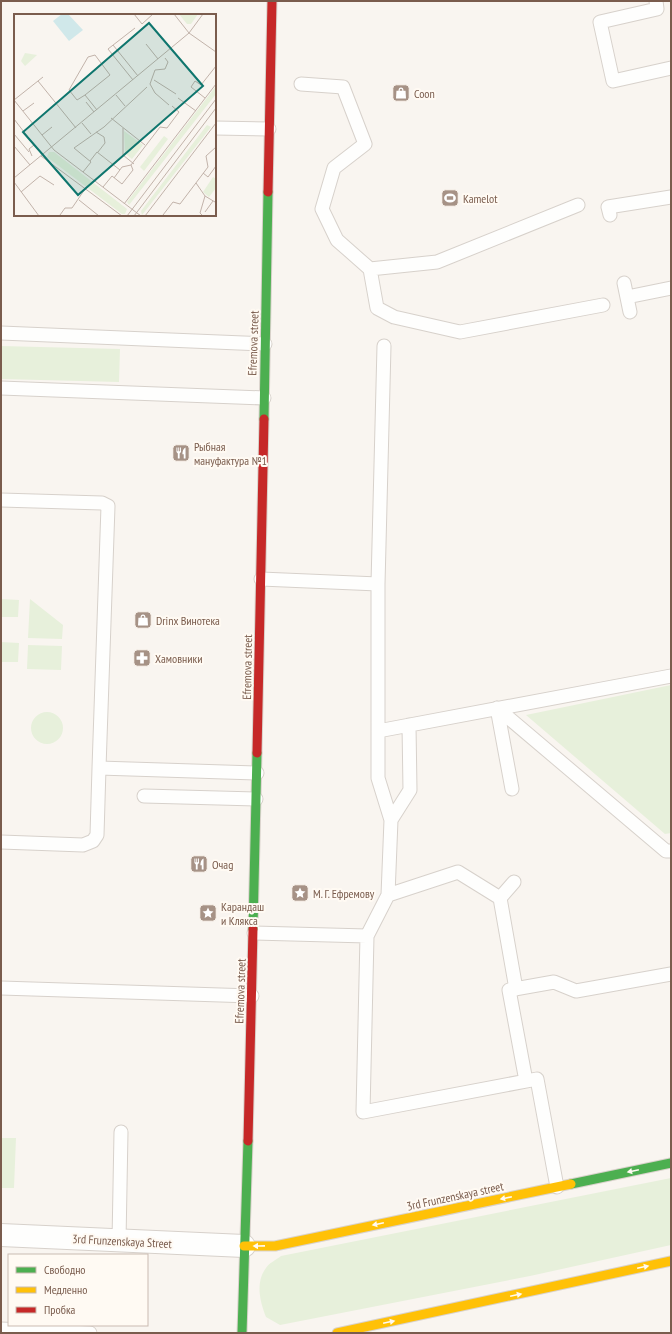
<svg xmlns="http://www.w3.org/2000/svg" width="672" height="1334" font-family="'PT Sans Narrow',sans-serif">
  <style>
    .green { fill: #e7f0db }
    .lines { fill: none; stroke-linecap: round; stroke-linejoin: round }
    .lane-casing { stroke: #d7d1cb; stroke-width: 15 }
    .street-casing { stroke: #d7d1cb; stroke-width: 24 }
    .fast-casing { stroke: #d9d2cb; stroke-width: 11 }
    .slow-casing { stroke: #d9d2cb; stroke-width: 11 }
    .jam-casing { stroke: #d9d2cb; stroke-width: 11 }
    .lane { stroke: #fefefd; stroke-width: 13 }
    .street { stroke: #fefefd; stroke-width: 22 }
    .fast { stroke: #4caf50; stroke-width: 9 }
    .slow { stroke: #ffc107; stroke-width: 9 }
    .jam { stroke: #c62828; stroke-width: 9 }
    .oneway { fill: #fffaf3 }
    .labels { text-anchor: middle; dominant-baseline: central; stroke-width: 4; stroke-linejoin: round; paint-order: stroke }
    .poi-label { font-size: 12px; fill: #7a5c4d; stroke: #fffaf3; text-anchor: start }
    .street-label { font-size: 12px; fill: #7a5c4d; stroke: #fffaf3 }
    .inset-road { fill: none; stroke: #c2b3aa; stroke-width: 1 }
    .view { fill: #0f766e; fill-opacity: 0.15; stroke: #0f766e; stroke-width: 2 }
    .inset-edge { fill: none; stroke: #7a5c4d; stroke-width: 2 }
  </style>
  <rect width="100%" height="100%" fill="#f9f5f0"/>
  <!-- green -->
  <path class="green" d="M1 346 120 349 119 382 1 379Z
    M1 599 19 600 18 617H1Z
    M30 599 63 625 62 639 28 638Z
    M1 642 19 643 18 662H1Z
    M28 645 62 646 61 670 27 669Z
    M671 685V833L665 834 526 715Z
    M31 728a16 16 0 1 1 32 0a16 16 0 1 1-32 0Z
    M1 1138H16L14 1188H1Z
    M671 1178V1245L530 1276 280 1325 266 1317C260 1302 255 1282 266 1268 269 1263 276 1260 281 1256Z"/>
  <g class="lines">
    <defs>
      <path id="lane" d="M656 1 657 9 600 22 613 81 671 68
        M301 84 343 87 365 144 334 168 322 209 337 240 370 269 377 308 394 317 460 332 603 305
        M215 128 269 129
        M610 215 608 207 671 197
        M370 269 437 262 578 205
        M624 283 630 312
        M627 297 671 288
        M1 333 265 344
        M384 346 378 584V778L391 820 388 895 367 936 363 1112 537 1079 557 1187
        M1 388 264 398
        M1 500 102 503 108 506 99 768
        M261 579 378 584
        M497 708 666 851H671
        M497 708 512 789
        M378 731 671 676
        M144 796 256 799
        M391 820 410 790 409 725
        M1 842 83 845 93 841 97 835 99 768 257 773
        M388 895 458 872 500 898 516 989
        M500 898 514 882
        M254 933 367 936
        M1 988 252 996
        M526 1081 509 990 554 982 576 991 671 974
        M119 1241 121 1132
        M1 1329 90 1333"/>
      <path id="street" d="M1 1235 244 1246"/>
      <path id="fast" d="M264 419 268 192
        M253 929 257 753
        M571 1184 671 1163
        M242 1333 248 1141"/>
      <path id="slow" d="M244 1246H275L571 1184
        M337 1333 671 1261"/>
      <path id="jam" d="M268 192 272 1
        M257 753 264 419
        M248 1141 253 929"/>
    </defs>
    <!-- lane casing -->
    <use href="#lane" class="lane-casing"/>
    <!-- street casing -->
    <use href="#street" class="street-casing"/>
    <!-- fast casing -->
    <use href="#fast" class="fast-casing"/>
    <!-- slow casing -->
    <use href="#slow" class="slow-casing"/>
    <!-- jam casing -->
    <use href="#jam" class="jam-casing"/>
    <!-- lane -->
    <use href="#lane" class="lane"/>
    <!-- street -->
    <use href="#street" class="street"/>
    <!-- fast -->
    <use href="#fast" class="fast"/>
    <!-- slow -->
    <use href="#slow" class="slow"/>
    <!-- jam -->
    <use href="#jam" class="jam"/>
  </g>
  <!-- one-way arrows -->
  <defs><path id="oneway-solid" d="M-6-.8H1V-3.2L6.5 0L1 3.2V.8H-6Z"/></defs>
  <g class="oneway">
    <use href="#oneway-solid" transform="translate(633 1171) rotate(168)"/>
    <use href="#oneway-solid" transform="translate(506 1198) rotate(168)"/>
    <use href="#oneway-solid" transform="translate(378 1224) rotate(168)"/>
    <use href="#oneway-solid" transform="translate(259 1246) rotate(179)"/>
    <use href="#oneway-solid" transform="translate(643 1267) rotate(-12)"/>
    <use href="#oneway-solid" transform="translate(516 1295) rotate(-12)"/>
    <use href="#oneway-solid" transform="translate(389 1322) rotate(-12)"/>
  </g>
  <!-- icons -->
  <defs>
    <symbol id="shop-square" viewBox="-11 -11 22 22"><rect x="-9" y="-9" width="18" height="18" rx="4" fill="#a69286" stroke="#fffaf3"/><path d="M-5-2.5h2.3a2.7 3.5 0 0 1 5.4 0H5L5.5 6h-11ZM-1.5-2.5h3a1.5 2.3 0 0 0-3 0Z" fill="#fff"/></symbol>
    <symbol id="stadium-square" viewBox="-11 -11 22 22"><rect x="-9" y="-9" width="18" height="18" rx="4" fill="#a69286" stroke="#fffaf3"/><path d="M0-5a6.5 5 0 1 0 0 10a6.5 5 0 1 0 0-10ZM-3.5-1.8h7v3.6h-7Z" fill="#fff"/></symbol>
    <symbol id="restaurant-square" viewBox="-11 -11 22 22"><rect x="-9" y="-9" width="18" height="18" rx="4" fill="#a69286" stroke="#fffaf3"/><path d="M-5-6h1v4h1v-4h1v4h1v-4h1v5L-1.5 .5V6h-2V.5L-5-1ZM5-6V6H3V1.5H1.5Q1.5-4 5-6Z" fill="#fff"/></symbol>
    <symbol id="pharmacy-square" viewBox="-11 -11 22 22"><rect x="-9" y="-9" width="18" height="18" rx="4" fill="#a69286" stroke="#fffaf3"/><path d="M-2-6h4v4h4v4h-4v4h-4v-4h-4v-4h4Z" fill="#fff"/></symbol>
    <symbol id="sight-square" viewBox="-11 -11 22 22"><rect x="-9" y="-9" width="18" height="18" rx="4" fill="#a69286" stroke="#fffaf3"/><path d="M0-6L1.8-2.2L6-1.7L2.9 1.2L3.7 5.4L0 3.3L-3.7 5.4L-2.9 1.2L-6-1.7L-1.8-2.2Z" fill="#fff"/></symbol>
  </defs>
  <g fill-rule="evenodd">
    <use href="#shop-square" x="391" y="83" width="20" height="20"/>
    <use href="#stadium-square" x="440" y="188" width="20" height="20"/>
    <use href="#restaurant-square" x="171" y="443" width="20" height="20"/>
    <use href="#shop-square" x="133" y="610" width="20" height="20"/>
    <use href="#pharmacy-square" x="132" y="648" width="20" height="20"/>
    <use href="#restaurant-square" x="189" y="854" width="20" height="20"/>
    <use href="#sight-square" x="290" y="883" width="20" height="20"/>
    <use href="#sight-square" x="198" y="903" width="20" height="20"/>
  </g>
  <g class="labels">
    <!-- poi labels -->
    <g class="poi-label">
      <text x="414" y="93">Coon</text>
      <text x="463" y="198">Kamelot</text>
      <text x="194" y="446">Рыбная<tspan x="194" dy="14">мануфактура №1</tspan></text>
      <text x="156" y="620">Drinx Винотека</text>
      <text x="155" y="658">Хамовники</text>
      <text x="212" y="864">Очаg</text>
      <text x="313" y="893">М. Г. Ефремову</text>
      <text x="221" y="906">Карандаш<tspan x="221" dy="14">и Клякса</tspan></text>
    </g>
    <!-- street labels -->
    <g class="street-label">
      <text transform="translate(253 343) rotate(-88)">Efremova street</text>
      <text transform="translate(247 667) rotate(-89)">Efremova street</text>
      <text transform="translate(240 991) rotate(-88)">Efremova street</text>
      <text transform="translate(455 1196) rotate(-12)">3rd Frunzenskaya street</text>
      <text transform="translate(122 1241) rotate(3)">3rd Frunzenskaya Street</text>
    </g>
  </g>
  <!-- overview -->
  <g transform="translate(14 14)">
    <rect width="202" height="202" fill="#f9f5f0"/>
    <path d="M165 0H184L177 10H173ZM11 39 23 41 11 52 7 47ZM202 72V80L115 191 113 188ZM193 111 197 113 128 201 127 197ZM110 117 129 131 118 145 111 139ZM150 122 154 125 130 157 126 153ZM35 138H40L113 195 111 200H108L33 143ZM199 163 202 165V174L195 183 189 178Z" fill="#e7f0db"/>
    <path d="M48 0H54L69 16 55 27 39 7Z" fill="#d0e8ea"/>
    <path class="inset-road" d="M120 0 128 10 139 0M160 0 175 19 202 38M132 30 144 45M99 31 124 62M151 44 154 48 151 55 141 56 136 70 141 79 155 91M119 66 94 35 121 14M140 66 162 80M24 67 62 114M71 81 96 61 81 41 74 43 55 76 63 86 71 81 83 96M102 81 111 92M164 84 182 97M191 84 177 73 181 67 187 71 202 52M0 86 40 136 127 202M0 86 29 63M72 88 80 98M9 97 20 89M97 104 131 131M0 105 20 131 15 135 18 142M68 109 77 120M109 114V141L120 150M82 118 90 123 91 129 84 138M0 120 15 138M28 121 38 113M0 132 16 151M27 142 108 202M76 147 83 138 106 156M69 158 77 148 60 134 90 113 133 73M189 159 194 163 202 152M0 164 175 19 189 0M100 164 108 153 117 151 146 113 153 114 165 98 158 92M0 168 25 202M182 169 191 182M89 173 98 162 108 170 119 156 117 151M7 178 26 162 40 171M65 186 85 202M110 190 202 70M191 198 199 187M46 201 51 194H58L71 175M113 202 202 85M120 202 202 94M131 202 202 109M151 202 149 201 159 188 166 190 194 153 192 142 202 133M189 202 186 199 191 182 201 188 202 186"/>
    <path class="view" d="M135 9 189 72 64 181 9 118Z"/>
    <rect width="202" height="202" class="inset-edge"/>
  </g>
  <!-- border -->
  <rect width="672" height="1334" fill="none" stroke="#7a5c4d" stroke-width="4"/>
  <!-- legend -->
  <rect x="8" y="1254" width="140" height="72" fill="#fffaf3" stroke="#cabbb1"/>
  <rect x="16" y="1267" width="20" height="6" fill="#4caf50" stroke="#cabbb1"/>
  <text x="44" y="1274" font-size="12" fill="#7a5c4d">Свободно</text>
  <rect x="16" y="1287" width="20" height="6" fill="#ffc107" stroke="#cabbb1"/>
  <text x="44" y="1294" font-size="12" fill="#7a5c4d">Медленно</text>
  <rect x="16" y="1307" width="20" height="6" fill="#c62828" stroke="#cabbb1"/>
  <text x="44" y="1314" font-size="12" fill="#7a5c4d">Пробка</text>
</svg>
